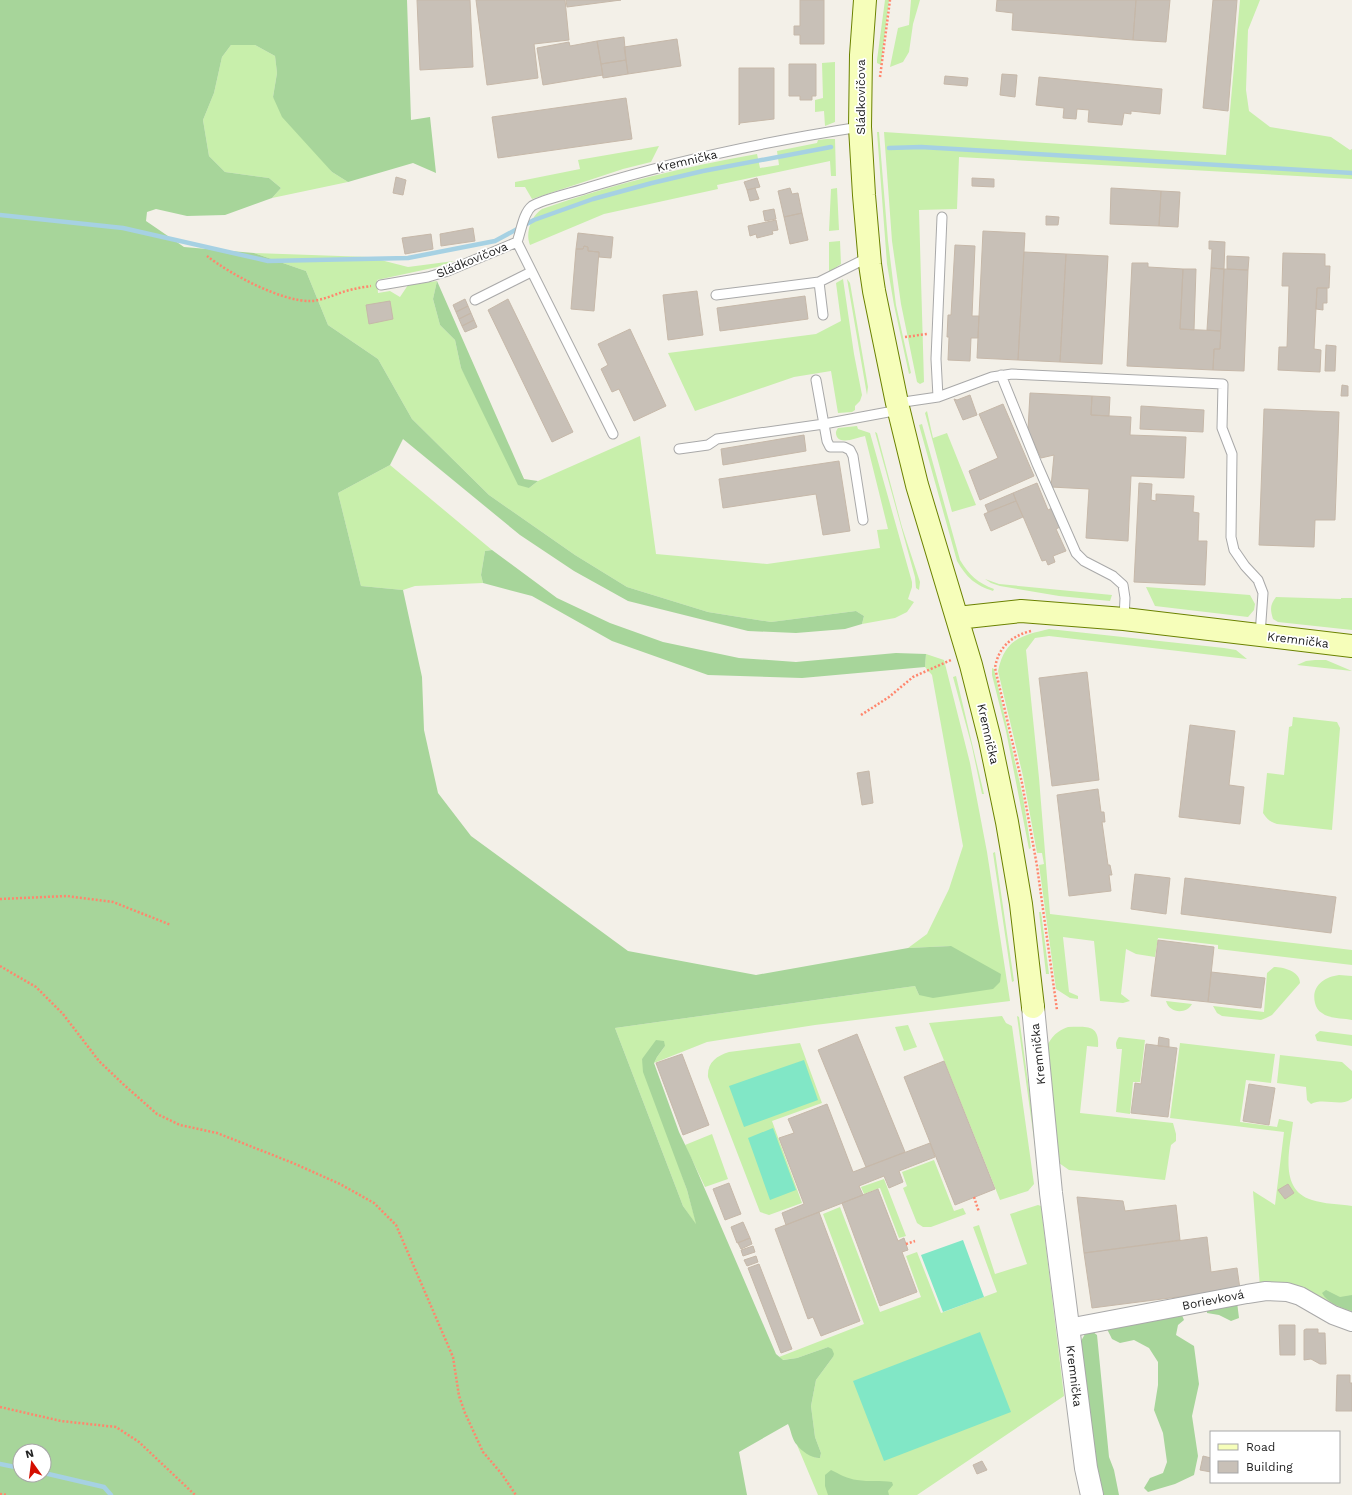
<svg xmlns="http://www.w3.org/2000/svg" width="1352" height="1495" font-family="'Work Sans',sans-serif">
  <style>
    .grass { fill: #c8efab }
    .forest { fill: #a7d59a; fill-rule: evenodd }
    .pitch { fill: #81e7c6 }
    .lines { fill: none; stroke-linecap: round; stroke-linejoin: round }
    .stream { stroke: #a6d1e3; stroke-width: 4.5 }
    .building { fill: #c8c0b7; stroke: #c6b8a9 }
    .service-casing { stroke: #a9a9a9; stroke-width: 11 }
    .minor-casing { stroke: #a9a9a9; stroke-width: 20 }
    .tertiary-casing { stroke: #a9a9a9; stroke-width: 24 }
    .secondary-casing { stroke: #6b8200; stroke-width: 24 }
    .path { stroke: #ff866d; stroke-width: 2.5; stroke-dasharray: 2 2; stroke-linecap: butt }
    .service { stroke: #fff; stroke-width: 9 }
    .minor { stroke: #fff; stroke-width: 18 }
    .tertiary { stroke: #fff; stroke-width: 22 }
    .secondary { stroke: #f6feba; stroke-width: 22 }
    .labels { text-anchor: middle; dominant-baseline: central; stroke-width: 3.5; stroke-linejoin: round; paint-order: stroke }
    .street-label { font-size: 12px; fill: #222; stroke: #fff }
  </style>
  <rect width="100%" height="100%" fill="#f3f0e8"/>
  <!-- grass -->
  <path class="grass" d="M885 0H889L881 65 877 63V60Z
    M911 0H920L913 24 909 52 903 62 890 67 898 28 909 25Z
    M1240 0H1260L1248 30 1246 90 1249 111 1270 127 1331 137 1350 150 1352 149V179L959 157 957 209 919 210 924 382 920 384 917 382 901 304 892 241 884 132 1226 155Z
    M231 45H255L275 56 277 73 273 97 332 172 348 182 272 198 281 188 269 178 225 172 209 156 203 120 214 93 222 57Z
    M835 62V122L825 126 824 111 815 112V100L823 98 822 63Z
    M877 132H879L888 241 896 305 911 373 909 374 894 305 887 264Z
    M827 139H835L836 176H831L830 161 717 185 718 189 604 214 530 245C525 233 531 216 542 209 613 184 684 167 757 154L760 168 779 165 777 151 817 143 818 140Z
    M659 146 651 162 623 169 532 199 525 187H515V182L580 169 578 160Z
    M837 188 839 230 829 231 831 189Z
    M840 241 841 264 829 272V242Z
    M254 253 369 257 408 267 454 261 437 267 377 280 378 293 390 291 400 297 408 285 437 281 433 299 440 325 455 340 461 368 529 488 538 481 640 436 656 554 767 564 880 548 877 530 888 529 865 436C858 437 842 445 837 437 835 433 836 431 838 428L857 426 858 429 870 433 912 582V587L908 599 914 602 907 612 895 618 862 624 864 616 856 611 771 622 708 612 627 587 575 555 489 495 412 419 378 359 328 325 306 271Z
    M843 279 854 354 862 395 860 401 855 406V410L852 412 838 413 831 371 794 377 695 411 668 353 816 334 841 321 836 283Z
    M847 279 850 283 868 387 867 395Z
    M927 411 933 438 947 433 976 505 952 512 925 413Z
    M922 424 960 560C969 575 978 583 994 589L993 591C975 585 967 578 957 561L919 425Z
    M875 432 877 433 902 527 920 582 919 590 916 588 915 577Z
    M390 465 492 550 485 551 481 575 483 583 415 586 403 590 361 586 338 493Z
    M985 579 999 584 1112 595 1110 601 1059 596 1000 586 991 583Z
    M1146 587 1250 595 1255 604 1254 610 1248 617 1155 606Z
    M1276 597 1341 599V598H1352V630L1278 622 1273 619C1270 609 1270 605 1276 597Z
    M1049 629 1224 648 1236 650 1247 659 1049 636 1035 638 1026 650 1039 778 1050 914 1352 950V965L1218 949V945L1158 938 1155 957 1136 954 1126 949 1121 994 1130 1001 1123 1003 1100 1001 1094 941 1063 937 1069 992 1078 996V999L1070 998 1056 989 1039 865 1044 864 1042 853H1037L1023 776 998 671C1005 639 1020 636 1049 629Z
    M926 654 944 660 970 763 987 852 1010 1001 815 1025 707 1042 654 1063 657 1057 665 1046 642 1059 687 1190 697 1226 683 1206 615 1028 915 986 919 995 951 946 908 948 927 934 949 889 963 846 932 675 925 667Z
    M1315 660H1326L1352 671 1297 665 1306 661Z
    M992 668 994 669 1023 797 1031 848 1029 849 1006 731 992 675Z
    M956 676 984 794H982L972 747 953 677Z
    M1293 717 1337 722 1340 728 1332 830 1277 824C1270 822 1267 819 1263 813L1267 773 1284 775 1289 727 1292 726Z
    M995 852 1014 981 1012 982 993 853Z
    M1039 912H1041L1049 974H1046Z
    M1274 967C1283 967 1300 971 1300 983L1272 1015 1266 1018 1261 1020 1222 1016 1217 1013 1213 1006 1264 1012 1267 973Z
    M1339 975 1352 976V1020C1343 1018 1329 1019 1322 1013 1318 1011 1316 1007 1315 1003 1311 986 1324 977 1339 975Z
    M1166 1001 1192 1004C1186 1015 1169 1013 1166 1001Z
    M1002 1016 1006 1023 1012 1026 1034 1184 1028 1191 1000 1200 929 1023Z
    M1017 1016 1019 1017 1039 1161H1037Z
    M908 1025 917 1047 904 1051 895 1027Z
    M1068 1027C1086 1027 1100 1024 1098 1047L1087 1046 1080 1113 1173 1123 1176 1134V1141L1171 1145 1165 1180 1069 1170 1059 1163 1047 1046C1052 1036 1057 1031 1068 1027Z
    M1320 1031 1352 1035V1046L1317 1041 1315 1035Z
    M1119 1037 1145 1040 1140 1082H1133L1130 1114 1116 1112 1122 1049H1117C1115 1044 1116 1041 1119 1037Z
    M800 1043 822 1103 772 1121 802 1203 769 1215 760 1212 708 1077C707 1063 716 1056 729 1052Z
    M1180 1043 1275 1054 1271 1083 1246 1080 1240 1122 1277 1127 1279 1119 1293 1122C1290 1148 1278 1190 1312 1200 1324 1204 1339 1204 1352 1206V1316L1260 1288 1253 1191 1275 1205 1284 1132 1170 1118Z
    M1280 1055 1342 1062 1352 1071V1098C1343 1108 1324 1097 1311 1104L1307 1100 1306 1087 1277 1083Z
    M712 1134 728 1179 705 1187 685 1145Z
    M934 1160 954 1211 963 1208 966 1214 931 1227H923L917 1223 903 1188 907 1186 902 1172Z
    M884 1179 906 1236 899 1238 880 1188 864 1194 861 1187Z
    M1038 1205 1041 1206 1064 1396 917 1495H818L797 1445 816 1458H820L821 1453 815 1437 811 1406 816 1380 833 1357 828 1347 797 1358 782 1360 779 1357 864 1324 823 1214 840 1207 880 1312 921 1297 906 1256 917 1252 941 1313 997 1292 973 1227 979 1225 995 1274 1027 1264 1010 1214Z"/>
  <!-- forest -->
  <path class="forest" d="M0 0H407L411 120 430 117 436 173 413 163 348 182 332 172 282 117 273 97 277 73 275 56 255 45H231L222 57 214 93 203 120 209 156 225 172 269 178 281 188 272 198 225 215 187 216 156 209 147 212 146 221 184 247 254 253 306 271 328 325 378 359 412 419 489 495 575 555 627 587 708 612 771 622 856 611 864 616 862 624 845 629 796 633 748 631 628 601 574 571 520 535 403 439 390 465 338 493 361 586 403 590 422 677 424 730 438 793 471 836 628 951 756 975 908 948 951 946 1001 974 1000 982 993 989 933 998 919 995 915 986 615 1028 683 1206 696 1224 687 1190 643 1072 642 1059 656 1040 664 1041 665 1046 657 1057 654 1063 679 1132 691 1157 776 1354 783 1360 797 1358 828 1347 832 1349 834 1354 833 1357 816 1380 811 1406 815 1437 821 1453 820 1458C813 1459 801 1451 797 1445 792 1440 791 1430 788 1424L739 1452 747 1495H0ZM20 1451H44V1475H20Z
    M437 281 524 479 538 481 529 488 518 485 461 368 455 340 440 325 433 299Z
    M492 550 557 598 610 623 663 642 739 658 796 662 896 653 926 654 925 667 802 678 708 675 612 641 532 596 483 583 481 575 485 551Z
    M1326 1290 1340 1297 1352 1295V1311C1342 1308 1327 1303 1322 1293Z
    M1237 1302 1239 1318 1231 1321 1219 1315 1207 1313V1307Z
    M1181 1313 1184 1320 1178 1325 1176 1335 1194 1346 1199 1384 1192 1416 1198 1456 1194 1475 1175 1484 1148 1492 1144 1488 1150 1478 1163 1473 1167 1462 1163 1433 1154 1410 1158 1385V1362L1149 1348 1134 1340 1120 1343 1112 1339 1107 1329Z
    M1093 1332 1097 1335 1109 1457 1114 1470 1119 1495H1103L1095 1455 1081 1341 1085 1334Z
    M831 1470C839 1474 848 1479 857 1480 869 1482 881 1480 892 1482L893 1485 888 1491 889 1495H828L825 1486V1475Z"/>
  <!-- pitch -->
  <path class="pitch" d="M804 1060 818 1100 744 1127 729 1086Z
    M773 1128 796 1190 770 1200 748 1138Z
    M963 1240 984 1297 943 1312 921 1255Z
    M980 1332 1011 1412 884 1461 853 1381Z"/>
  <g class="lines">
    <!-- stream -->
    <path class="stream" d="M889 148 921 147 1352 173
      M0 215 123 228 268 261 408 258 495 241 534 220 593 199 652 183 703 171 831 147
      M0 1464 20 1468
      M44 1473 104 1487 111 1495"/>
  </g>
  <!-- building -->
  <path class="building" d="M417 0H470L473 67 420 70Z
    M476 0H565L569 40 534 44 538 78 487 85Z
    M566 0H621L567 7Z
    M800 0H824V44H800V35H794V26H800Z
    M997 0H1136L1133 40 1012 30 1013 13 996 11Z
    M1136 0H1170L1166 42 1133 40Z
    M1213 0H1237L1228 111 1203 108Z
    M624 37 626 60 601 64 597 41Z
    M677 39 681 66 628 74 624 47Z
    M597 41 603 75 543 85 537 48 569 42 570 46Z
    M626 60 628 74 603 78 601 64Z
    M789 64H816V96H812V100H800V96H789Z
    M739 68H774V119L740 123 739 125Z
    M1002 74 1017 75 1015 97 1000 95Z
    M945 76 968 78 967 86 944 84Z
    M1039 77 1162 89 1160 114 1131 111V114L1124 113 1122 125 1088 122 1089 110 1077 109 1076 119 1063 118 1064 108 1036 105Z
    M626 98 632 139 498 158 492 117Z
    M396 177 406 180 403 195 393 193Z
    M757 178 760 187 747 190 744 182Z
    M972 178 994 179V187L972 186Z
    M755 188 759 199 750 201 747 190Z
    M790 188 792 194 798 193 802 213 784 217 778 191Z
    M1111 188 1161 191 1159 226 1110 224Z
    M1161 191 1180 192 1178 227 1159 226Z
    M774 209 776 219 765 221 763 211Z
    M802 213 808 240 790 244 784 217Z
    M1046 216 1059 217 1058 225H1046Z
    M776 220 778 230 772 231 773 234 757 238 756 234 750 236 748 226Z
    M473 228 475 241 441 246 440 234Z
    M983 231 1025 233 1018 360 977 358Z
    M578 233 613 237 611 258 599 257V252L588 251V247L584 246 583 249H576Z
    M431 234 433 249 405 254 402 238Z
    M1209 241 1225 242 1224 269 1211 268 1212 249H1209Z
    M955 245 975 246 972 316H979L978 338H971L970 361 948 360 949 337H947L948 315H951Z
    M584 246 588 247V251L599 252 594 311 571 309 576 249H583Z
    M1024 252 1066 254 1060 362 1018 360Z
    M1283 253 1325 254V266H1330L1329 288H1317L1314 349 1321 350 1320 372 1278 370 1279 347H1287L1289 286H1282Z
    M1066 254 1108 256 1102 364 1060 362Z
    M1227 256 1249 257 1248 270 1227 269Z
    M1132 263H1148V267L1183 269 1180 329 1221 331 1220 349H1214L1213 370 1127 366Z
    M1211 268 1224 269 1221 331 1207 330Z
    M1183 269H1196L1194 330 1180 329Z
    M1224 269 1248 270 1244 371 1213 370 1214 349H1220Z
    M1317 288H1327V303H1323V310L1316 309Z
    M697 291 703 335 668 340 663 295Z
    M805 296 808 319 720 331 717 308Z
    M465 299 468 306 456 312 453 305Z
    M508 299 573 432 552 442 488 310Z
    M390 301 393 319 369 324 366 305Z
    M468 306 471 313 459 319 456 312Z
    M471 313 474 320 462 326 459 319Z
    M474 320 477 327 465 332 462 326Z
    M630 329 666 406 634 421 619 389 612 392 601 369 608 365 598 344Z
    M1326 345 1336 346 1335 371H1325Z
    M1342 385 1348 386V396H1341Z
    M1030 393 1092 396 1091 415 1131 417 1130 435 1186 437 1184 478 1131 476 1128 541 1086 538 1089 489 1051 487 1054 455 1041 458 1028 430Z
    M970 395 977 415 963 420 954 399 957 400Z
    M1092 396 1110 397 1109 416 1091 415Z
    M1003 404 1034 476 980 500 969 471 998 458 979 414Z
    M1141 406 1204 410 1203 432 1140 429Z
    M1264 409 1339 412 1335 520H1315L1314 547 1259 545Z
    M804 435 806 451 723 465 721 449Z
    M839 461 850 531 823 535 816 494 723 508 719 479Z
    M1037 483 1048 510 1052 508 1060 527 1056 529 1066 551 1053 556 1055 562 1048 565 1046 560 1042 561 1013 493Z
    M1139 483 1152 484 1151 500 1156 501V494L1194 496 1193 512 1199 513 1198 541H1207L1205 585 1134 582Z
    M1013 493 1016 501 988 512 985 505Z
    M1016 501 1023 517 991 531 984 514Z
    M1087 672 1099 780 1052 786 1039 678Z
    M1190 725 1235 731 1229 785 1244 787 1240 824 1179 817Z
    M869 771 873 803 862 805 857 773Z
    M1098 789 1101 812H1104L1105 822H1102L1108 865H1110L1112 875H1109L1111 891 1069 896 1057 795Z
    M1135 874 1170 878 1166 914 1131 909Z
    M1185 878 1336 897 1331 933 1181 914Z
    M1158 940 1214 947 1208 1002 1151 996Z
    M1211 972 1265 978 1261 1008 1208 1002Z
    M857 1034 905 1152 866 1167 818 1050Z
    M1159 1037 1169 1039V1047L1158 1046Z
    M1146 1044 1177 1048 1168 1117 1131 1113 1135 1083 1141 1084Z
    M682 1054 709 1125 683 1135 656 1063Z
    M944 1061 995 1189 955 1205 904 1077Z
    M1249 1084 1275 1088 1269 1125 1243 1121Z
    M827 1104 853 1172 930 1143 935 1157 899 1171 903 1182 889 1188 884 1176 859 1186 863 1195 786 1225 782 1213 804 1204 779 1138 794 1133 788 1119Z
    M729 1183 741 1214 725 1220 713 1189Z
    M1288 1184 1294 1193 1285 1199 1278 1190Z
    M878 1189 898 1241 904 1238 908 1250 902 1252 917 1292 880 1306 842 1203Z
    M1077 1197 1123 1201 1125 1211 1176 1205 1180 1240 1084 1253Z
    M819 1212 860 1321 821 1336 813 1317 808 1319 775 1229Z
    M743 1222 750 1238 737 1243 731 1227Z
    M1207 1237 1211 1272 1237 1268 1240 1289 1092 1308 1084 1253Z
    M750 1238 752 1244 741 1249 738 1243Z
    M753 1246 755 1252 743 1256 741 1250Z
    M756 1256 758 1262 747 1266 744 1260Z
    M759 1264 792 1349 781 1353 748 1268Z
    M1279 1325H1295V1355H1280Z
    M1306 1329H1318V1333H1325L1326 1364H1320L1311 1359 1304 1360V1330Z
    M1337 1375H1350V1383H1352V1411H1336Z
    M1203 1456 1211 1458V1472L1200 1470Z
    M982 1461 987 1470 977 1474 973 1465Z"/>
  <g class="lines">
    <defs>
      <path id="service" d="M517 242 613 434
        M819 282 823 315
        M381 285 428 277 448 271 517 242C521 232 523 213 532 206 543 199 576 192 590 187 678 160 769 141 860 127
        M716 295 819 282 869 257
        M475 300 531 272
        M1001 375 1037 464 1076 553 1084 561 1113 576 1123 585 1125 598 1124 619
        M816 380 827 441 830 447H844L850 450 853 456 863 520
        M938 397 936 359 942 217
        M897 403 938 397 992 377 1012 374 1223 384 1222 428 1232 454 1231 537 1234 550 1245 566 1258 580 1263 593 1260 635
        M679 449 708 445 717 439 824 424 899 410"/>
      <path id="minor" d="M1068 1328 1247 1294 1266 1291 1287 1292 1300 1296 1333 1315 1352 1322"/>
      <path id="tertiary" d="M1033 1007 1051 1193 1086 1468 1092 1495"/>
      <path id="secondary" d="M865 0 861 55 860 127 864 195 870 264 874 291 897 403 917 485 971 665 990 740 1007 822 1021 904 1033 1007
        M957 618 1021 611 1124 619 1352 646"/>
    </defs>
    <!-- service casing -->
    <use href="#service" class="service-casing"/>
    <!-- minor casing -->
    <use href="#minor" class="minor-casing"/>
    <!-- tertiary casing -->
    <use href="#tertiary" class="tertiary-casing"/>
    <!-- secondary casing -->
    <use href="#secondary" class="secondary-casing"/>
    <!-- path -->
    <path class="path" d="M880 77 890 0
      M207 256C230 274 282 302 311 301 325 300 337 293 350 290 357 288 364 287 371 286
      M905 337 927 334
      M1031 631C1011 636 998 648 995 668L1022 783 1037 866 1057 1010
      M861 715 889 697 913 677 951 660
      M0 899 67 896 113 902 171 925
      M0 966 36 987 63 1014 99 1061 123 1084 157 1114 180 1125 217 1133 293 1163 340 1184 374 1203 396 1225 453 1357 459 1396 465 1413 483 1452 501 1473 516 1495
      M974 1197 979 1212
      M906 1244 915 1241
      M0 1407 61 1421 116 1427 139 1442 195 1495
      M0 1494 7 1495"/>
    <!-- service -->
    <use href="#service" class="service"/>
    <!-- minor -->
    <use href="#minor" class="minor"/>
    <!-- tertiary -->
    <use href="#tertiary" class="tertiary"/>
    <!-- secondary -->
    <use href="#secondary" class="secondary"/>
  </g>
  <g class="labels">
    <!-- street labels -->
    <g class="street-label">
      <text transform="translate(861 97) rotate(-90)">Sládkovičova</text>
      <text transform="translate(687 161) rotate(-13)">Kremnička</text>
      <text transform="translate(472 260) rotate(-22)">Sládkovičova</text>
      <text transform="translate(1298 640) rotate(7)">Kremnička</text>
      <text transform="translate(988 734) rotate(77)">Kremnička</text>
      <text transform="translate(1038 1054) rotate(-96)">Kremnička</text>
      <text transform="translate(1213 1300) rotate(-11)">Borievková</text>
      <text transform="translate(1074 1376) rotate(83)">Kremnička</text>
    </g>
  </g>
  <!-- legend -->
  <rect x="1210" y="1431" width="130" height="52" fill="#ffffff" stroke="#a7a7a7"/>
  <rect x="1218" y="1444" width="20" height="6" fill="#f6feba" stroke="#a7a7a7"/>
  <text x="1246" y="1451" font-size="12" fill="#222222">Road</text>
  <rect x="1218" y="1461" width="20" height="12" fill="#c8c0b7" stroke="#a7a7a7"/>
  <text x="1246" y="1471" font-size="12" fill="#222222">Building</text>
  <!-- north arrow -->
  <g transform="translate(32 1463) rotate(346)"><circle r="19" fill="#ffffff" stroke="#a7a7a7"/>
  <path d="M0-3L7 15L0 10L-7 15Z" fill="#d40e00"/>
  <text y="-6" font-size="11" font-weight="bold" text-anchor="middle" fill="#222222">N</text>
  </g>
</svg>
